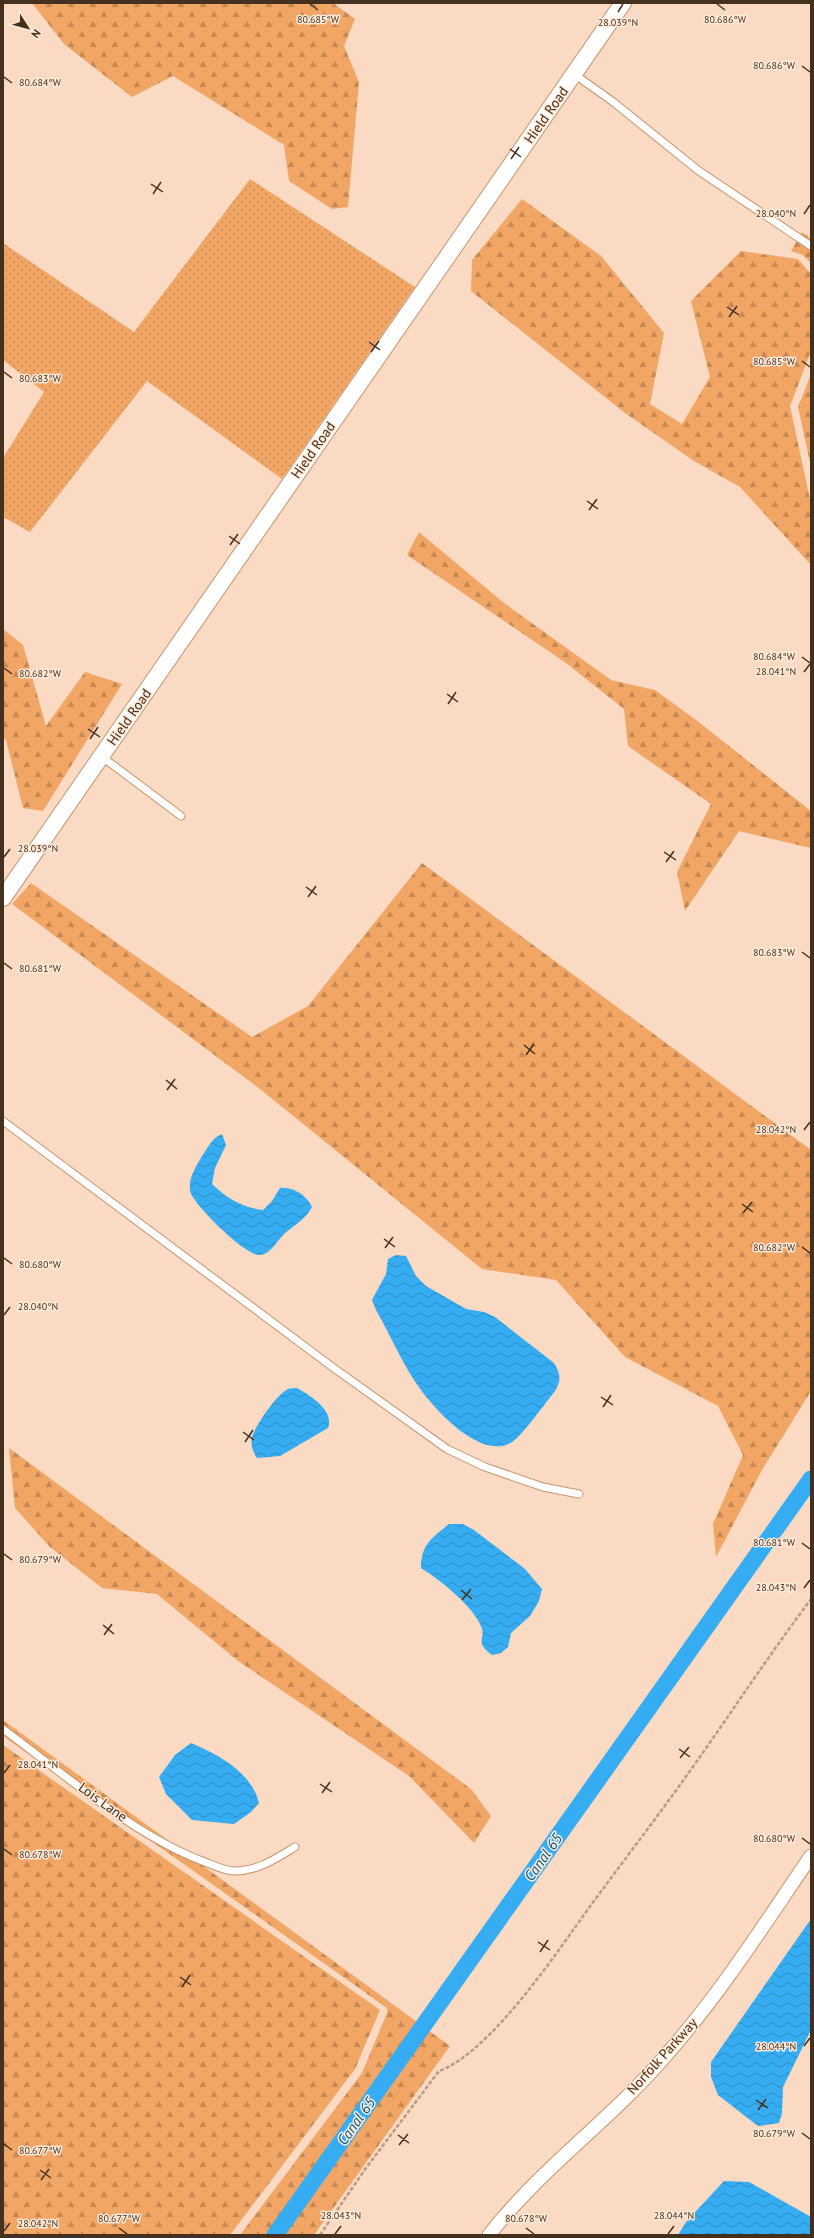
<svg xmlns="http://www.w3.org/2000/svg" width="814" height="2238" font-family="'PT Sans',sans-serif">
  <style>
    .grass { fill: url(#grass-dots) }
    .forest { fill: url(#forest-firs) }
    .water { fill: url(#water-waves) }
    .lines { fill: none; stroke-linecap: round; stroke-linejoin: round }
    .canal { stroke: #36adf2; stroke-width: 17 }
    .service-casing { stroke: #c6956e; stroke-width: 9 }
    .minor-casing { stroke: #c6956e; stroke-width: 15 }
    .tertiary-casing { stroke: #c6956e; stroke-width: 18 }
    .path { stroke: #b79b86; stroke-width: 2.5; stroke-dasharray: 4 2; stroke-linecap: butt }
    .service { stroke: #fff; stroke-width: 7 }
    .minor { stroke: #fff; stroke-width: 13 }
    .tertiary { stroke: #fff; stroke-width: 16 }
    .ticks { fill: none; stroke: #44301f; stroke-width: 1.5 }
    .labels { text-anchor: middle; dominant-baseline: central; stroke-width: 3; stroke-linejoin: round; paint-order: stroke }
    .street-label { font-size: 14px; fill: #44301f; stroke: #ffead9 }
    .water-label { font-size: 15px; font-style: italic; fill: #005c89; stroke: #ffead9 }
    .ticks-label { font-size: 10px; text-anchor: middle; fill: #44301f; stroke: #ffead9; stroke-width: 3; stroke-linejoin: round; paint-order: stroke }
  </style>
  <defs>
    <pattern id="grass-dots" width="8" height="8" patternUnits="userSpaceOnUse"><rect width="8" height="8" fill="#f2a666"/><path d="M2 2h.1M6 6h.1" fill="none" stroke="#c68853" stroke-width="1.8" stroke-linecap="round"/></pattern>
    <pattern id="forest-firs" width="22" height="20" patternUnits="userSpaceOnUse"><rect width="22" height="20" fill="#f2a666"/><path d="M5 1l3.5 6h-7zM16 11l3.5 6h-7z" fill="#c68853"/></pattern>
    <pattern id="water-waves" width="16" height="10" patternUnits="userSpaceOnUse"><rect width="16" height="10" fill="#36adf2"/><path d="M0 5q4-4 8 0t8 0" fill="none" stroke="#2f8dc3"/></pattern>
  </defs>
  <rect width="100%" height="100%" fill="#fadac2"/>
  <!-- grass -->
  <path class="grass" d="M250 179 415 287 282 479 147 381 30 532 3 517V458L44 392 3 360V243L134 332Z"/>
  <!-- forest -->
  <path class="forest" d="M32 3H333L355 19 344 46 359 82 348 207 332 209 289 181 284 145 173 76 132 97 64 44Z
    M522 199 601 256 664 333 650 404 682 424 710 377 691 301 741 251 798 259 811 274V351L790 406 811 504V565L740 487 694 461 625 413 471 291 472 260Z
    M802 232 811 239V263L803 255 791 251Z
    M811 374V467L798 407Z
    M419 532 504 603 611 680 655 690 700 723 811 811V848L739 831 685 911 677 872 711 804 628 746 624 709 566 663 407 555Z
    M3 629 23 645 46 726 85 672 122 684 43 811 23 808 6 740 3 738Z
    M422 863 811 1150V1391L762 1470 716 1557 713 1524 743 1455 718 1406 625 1357 556 1280 482 1269 260 1089 12 904 31 883 252 1037 308 1006Z
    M9 1448 471 1789 491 1816 474 1843 409 1776 238 1661 157 1594 102 1588 50 1547 15 1508Z
    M3 1720 450 2046 314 2235H240L362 2073 387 2013V2008L3 1736Z
    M3 1745 380 2010 355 2069 230 2235H3Z"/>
  <!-- water -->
  <path class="water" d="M222 1134 226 1145 215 1168 212 1184C228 1199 241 1207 263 1210L272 1201 280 1188C292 1186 307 1195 312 1207 306 1219 294 1225 284 1234 277 1241 270 1255 259 1255 245 1255 191 1203 190 1190 188 1178 197 1165 202 1156 208 1147 212 1138 222 1134Z
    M396 1255 406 1256 416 1276 426 1286 466 1309 484 1312 495 1317 554 1363C560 1373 562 1380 555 1391 547 1401 521 1437 512 1442 482 1461 437 1412 421 1390 403 1366 391 1336 376 1310L372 1300 386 1274 388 1259Z
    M297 1388C310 1395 335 1411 328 1428L280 1456 257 1458C253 1452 250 1444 252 1437 256 1425 276 1395 288 1389 290 1388 294 1388 297 1388Z
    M449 1524H463L474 1530 525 1569 542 1589 539 1601 530 1616 511 1633 508 1647 501 1653 492 1655C473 1641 487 1639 481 1626 472 1605 440 1580 421 1568 421 1544 432 1538 449 1524Z
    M191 1743C218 1754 252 1773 259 1803L251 1812 234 1824 192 1820 166 1794 159 1777 175 1755Z
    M811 1919V2030L783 2087 782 2113 779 2123 758 2126 718 2095 711 2077V2062Z
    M724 2181 749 2182 811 2217V2235H678L686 2222Z"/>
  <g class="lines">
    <!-- canal -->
    <path class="canal" d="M275 2235 811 1479"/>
    <defs>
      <path id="service" d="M574 74 612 101 699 171 811 246
        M101 756 181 816
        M3 1121 331 1366 447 1449 485 1467 543 1487 579 1494
        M3 1729C64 1774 134 1836 205 1862 213 1865 225 1871 234 1871 258 1871 275 1859 295 1847"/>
      <path id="minor" d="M489 2235C541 2168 612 2119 667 2054 721 1993 765 1923 811 1856"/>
      <path id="tertiary" d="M3 898 623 3"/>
    </defs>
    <!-- service casing -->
    <use href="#service" class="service-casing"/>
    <!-- minor casing -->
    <use href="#minor" class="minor-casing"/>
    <!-- tertiary casing -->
    <use href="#tertiary" class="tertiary-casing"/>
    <!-- path -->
    <path class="path" d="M320 2235 366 2168 439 2071C491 2052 557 1952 591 1905 624 1860 658 1816 690 1771 731 1713 769 1655 811 1599"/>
    <!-- service -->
    <use href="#service" class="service"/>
    <!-- minor -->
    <use href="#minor" class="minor"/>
    <!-- tertiary -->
    <use href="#tertiary" class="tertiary"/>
  </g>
  <!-- ticks -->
  <path class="ticks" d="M310 4 318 10M717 4 725 10M618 12 623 4M802 66 810 72M4 77 12 83M510 149 521 157M511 159 519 147M151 184 163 192M153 194 161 182M804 214 810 205M727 307 739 315M729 317 737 306M369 342 380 350M371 352 379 341M802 361 810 367M4 372 12 378M587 501 598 509M589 510 597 499M229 536 240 544M230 545 238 534M802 657 810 663M4 668 12 674M804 672 810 664M447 694 458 702M448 704 456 692M88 729 100 737M90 739 98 727M664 852 676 860M4 857 10 849M666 862 674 851M306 887 317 895M308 897 316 886M802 952 810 958M4 963 12 969M524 1045 535 1054M526 1055 534 1044M166 1080 177 1089M167 1090 175 1079M804 1130 810 1122M742 1204 753 1212M743 1213 752 1202M384 1239 395 1247M802 1247 810 1253M385 1248 393 1237M4 1258 12 1264M4 1315 10 1307M601 1397 613 1405M603 1407 611 1395M243 1432 254 1440M245 1442 253 1430M802 1543 810 1549M4 1554 12 1560M804 1588 810 1580M461 1590 472 1599M462 1600 471 1589M103 1625 114 1634M104 1635 112 1624M679 1749 690 1757M680 1758 689 1747M4 1773 10 1765M320 1784 332 1792M322 1793 330 1782M802 1838 810 1844M4 1849 12 1855M538 1942 550 1950M540 1952 548 1940M180 1977 191 1985M182 1987 190 1975M804 2046 810 2038M756 2100 768 2108M758 2110 766 2099M802 2133 810 2139M398 2135 409 2143M4 2144 12 2150M399 2145 408 2134M40 2170 51 2178M41 2180 49 2169M119 2228 127 2234M526 2228 534 2234M4 2231 10 2223M335 2234 341 2226M668 2234 674 2226"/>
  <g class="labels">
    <!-- street labels -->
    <g class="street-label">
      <text transform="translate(546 115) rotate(-55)">Hield Road</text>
      <text transform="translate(313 450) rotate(-55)">Hield Road</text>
      <text transform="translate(129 717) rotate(-55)">Hield Road</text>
      <text transform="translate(103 1802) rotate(36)">Lois Lane</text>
      <text transform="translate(662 2056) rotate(-48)">Norfolk Parkway</text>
    </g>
    <!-- water labels -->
    <g class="water-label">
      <text transform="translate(543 1857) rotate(-55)">Canal 65</text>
      <text transform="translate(356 2121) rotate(-55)">Canal 65</text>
    </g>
  </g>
  <g class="ticks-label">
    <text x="725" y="23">80.686°W</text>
    <text x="318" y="23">80.685°W</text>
    <text x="618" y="26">28.039°N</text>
    <text x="774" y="69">80.686°W</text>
    <text x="40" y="86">80.684°W</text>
    <text x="776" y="217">28.040°N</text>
    <text x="774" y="365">80.685°W</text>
    <text x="40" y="382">80.683°W</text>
    <text x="774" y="660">80.684°W</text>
    <text x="776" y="675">28.041°N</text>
    <text x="40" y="677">80.682°W</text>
    <text x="38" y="852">28.039°N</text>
    <text x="774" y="956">80.683°W</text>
    <text x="40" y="972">80.681°W</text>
    <text x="776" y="1133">28.042°N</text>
    <text x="774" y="1251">80.682°W</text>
    <text x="40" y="1268">80.680°W</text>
    <text x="38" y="1310">28.040°N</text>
    <text x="774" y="1546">80.681°W</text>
    <text x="40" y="1563">80.679°W</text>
    <text x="776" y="1591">28.043°N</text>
    <text x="38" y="1768">28.041°N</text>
    <text x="774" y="1842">80.680°W</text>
    <text x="40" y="1858">80.678°W</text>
    <text x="776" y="2050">28.044°N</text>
    <text x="774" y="2137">80.679°W</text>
    <text x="40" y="2154">80.677°W</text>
    <text x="341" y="2219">28.043°N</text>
    <text x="674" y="2219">28.044°N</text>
    <text x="119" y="2222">80.677°W</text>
    <text x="526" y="2222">80.678°W</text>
    <text x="38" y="2227">28.042°N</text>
  </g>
  <!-- border -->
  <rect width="814" height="2238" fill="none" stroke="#44301f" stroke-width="8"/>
  <!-- north arrow -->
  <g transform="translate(28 28) rotate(126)" stroke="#ffead9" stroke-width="3" paint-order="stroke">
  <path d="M0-3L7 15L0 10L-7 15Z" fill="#44301f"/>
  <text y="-6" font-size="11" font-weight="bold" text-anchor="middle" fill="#44301f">N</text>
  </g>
</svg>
